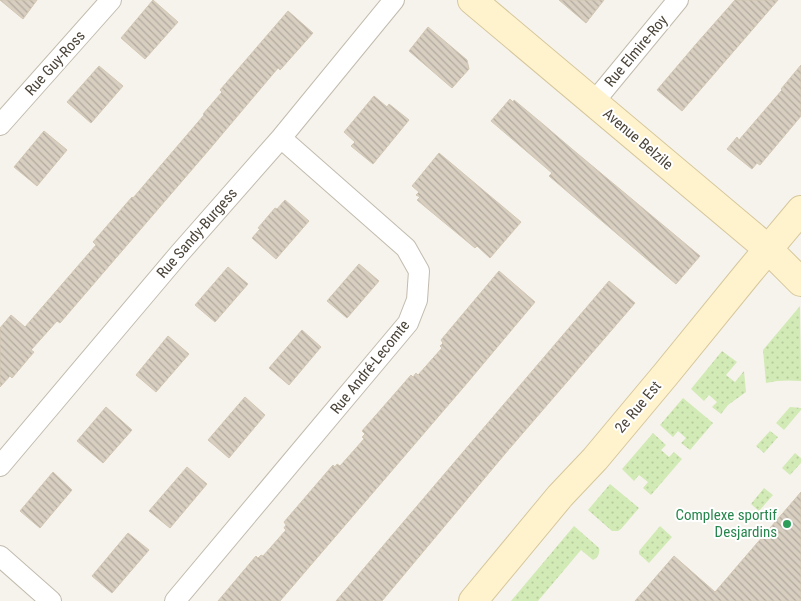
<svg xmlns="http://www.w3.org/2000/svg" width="801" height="601" font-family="'Roboto Condensed',sans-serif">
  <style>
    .grass { fill: url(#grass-dots) }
    .building { fill: url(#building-back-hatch); stroke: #d3c7b4 }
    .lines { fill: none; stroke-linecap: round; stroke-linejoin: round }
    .street-casing { stroke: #c2bbae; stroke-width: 22 }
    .secondary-casing { stroke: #d6c79b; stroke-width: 30 }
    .street { stroke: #fff; stroke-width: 20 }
    .secondary { stroke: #fff3cd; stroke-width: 28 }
    .leisure-dot { fill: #2e9e5b; stroke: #fff; stroke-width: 2 }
    .labels { text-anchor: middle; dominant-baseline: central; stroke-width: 4; stroke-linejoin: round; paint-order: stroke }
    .street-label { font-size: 15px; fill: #4b4439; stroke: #fff }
    .leisure-label { font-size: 15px; fill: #27864d; stroke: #fff; text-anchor: end }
  </style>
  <defs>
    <pattern id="grass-dots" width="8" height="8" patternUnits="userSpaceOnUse" patternTransform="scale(1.25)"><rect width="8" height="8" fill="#d2eab5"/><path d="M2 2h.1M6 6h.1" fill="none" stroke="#b6ca9c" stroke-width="1.8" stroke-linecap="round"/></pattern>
    <pattern id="building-back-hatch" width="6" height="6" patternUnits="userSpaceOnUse" patternTransform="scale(1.25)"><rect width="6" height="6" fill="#d8cfc1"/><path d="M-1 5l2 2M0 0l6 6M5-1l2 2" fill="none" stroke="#b1aa9e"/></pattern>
  </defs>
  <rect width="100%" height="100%" fill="#f6f3ec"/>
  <!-- grass -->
  <path class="grass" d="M800 306 801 381C789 380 778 380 766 383L763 350Z
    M722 351 737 362 726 375 735 382 744 371 746 392 728 405 721 414 712 407 717 402 709 395 704 401 691 389Z
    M683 398 713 423 690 450 681 443 686 438 678 431 673 437 660 425Z
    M790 407 801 408V410L784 430 776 423Z
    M770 431 778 437 764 453 756 446Z
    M653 433 666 445 661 450 669 457 674 452 682 459 651 495 643 488 648 482 639 475 634 481 622 469Z
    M795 453 801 458V463L790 475 782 468Z
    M610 484 639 508 621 529 618 531H612L588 510Z
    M764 488 773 495 759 511 751 504Z
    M574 526 599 548C600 553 598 558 593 560L581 550 538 601H511Z
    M660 526 672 537 649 563 639 554V551Z"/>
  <!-- building -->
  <path class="building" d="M0 0H37L23 19Z
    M153 0 178 22 145 59 121 38Z
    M559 0H604L586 23Z
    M735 0H778L682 111 657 90 697 43Z
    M288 11 313 33 280 70 278 68 208 151 60 323 57 321 31 350 34 352 12 378 10 376 0 387V328L11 315 25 327 96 245 93 242 132 197 133 198 204 115 203 114 222 92 220 90Z
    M428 27 467 60 469 69 452 88 409 51Z
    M801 65V116L760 165 757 163 752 169 727 149 737 137 739 140 782 90 781 89Z
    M99 66 123 86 91 123 67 102Z
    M374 96 387 107 389 104 409 120 373 164 351 146 355 142 344 132Z
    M510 99 513 102 514 100 544 125 572 149 700 256 676 284 549 176 552 173 491 121Z
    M44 131 67 150 37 186 14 167Z
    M439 153 521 222 490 258 477 246 475 248 417 200 420 197 416 195 419 192 412 186Z
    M285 200 309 221 276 259 252 238 260 229 258 228 275 208 277 209Z
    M359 264 379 281 347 318 327 301Z
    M228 267 248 284 215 322 195 305Z
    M499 271 535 302 468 382 280 601H218L256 556 258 558 261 555 263 556 286 530 284 528 286 525 284 522 333 465 335 467 337 464 340 466 364 439 362 437 365 434 362 431 411 375 413 377 416 373 418 375 442 348 440 346 443 343 441 340Z
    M609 281 635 303 504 455 382 601H336Z
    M302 330 321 347 289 385 269 368Z
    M168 336 189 354 156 392 136 375Z
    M245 397 265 415 229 458 208 440Z
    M106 407 132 430 103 463 77 441Z
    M187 467 207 484 170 528 149 511Z
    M53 472 72 490 40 528 20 511Z
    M801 492V601H635L674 556 715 592Z
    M128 533 149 550 112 593 92 576Z"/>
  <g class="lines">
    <defs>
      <path id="street" d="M594 102 678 0
        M0 125 111 0
        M0 466 179 254 281 138 394 0
        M0 556 51 601
        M175 601 408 323 417 300 419 271 406 248 281 138"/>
      <path id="secondary" d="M472 0 768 249 801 282
        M473 601 560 496 595 459 666 374 749 272 801 210"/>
    </defs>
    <!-- street casing -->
    <use href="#street" class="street-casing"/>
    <!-- secondary casing -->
    <use href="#secondary" class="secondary-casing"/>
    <!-- street -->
    <use href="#street" class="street"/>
    <!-- secondary -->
    <use href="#secondary" class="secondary"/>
  </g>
  <!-- markers -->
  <circle class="leisure-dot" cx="787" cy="524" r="5"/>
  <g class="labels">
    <!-- street labels -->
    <g class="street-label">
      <text transform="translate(636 51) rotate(-50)">Rue Elmire-Roy</text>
      <text transform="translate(55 63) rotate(-48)">Rue Guy-Ross</text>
      <text transform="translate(638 139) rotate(40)">Avenue Belzile</text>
      <text transform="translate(197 233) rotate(-49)">Rue Sandy-Burgess</text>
      <text transform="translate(370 367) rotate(-51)">Rue André-Lecomte</text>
      <text transform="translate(638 407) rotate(-50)">2e Rue Est</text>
    </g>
    <!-- leisure labels -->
    <g class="leisure-label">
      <text x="777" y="515">Complexe sportif<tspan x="777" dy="17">Desjardins</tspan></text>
    </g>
  </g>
</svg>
